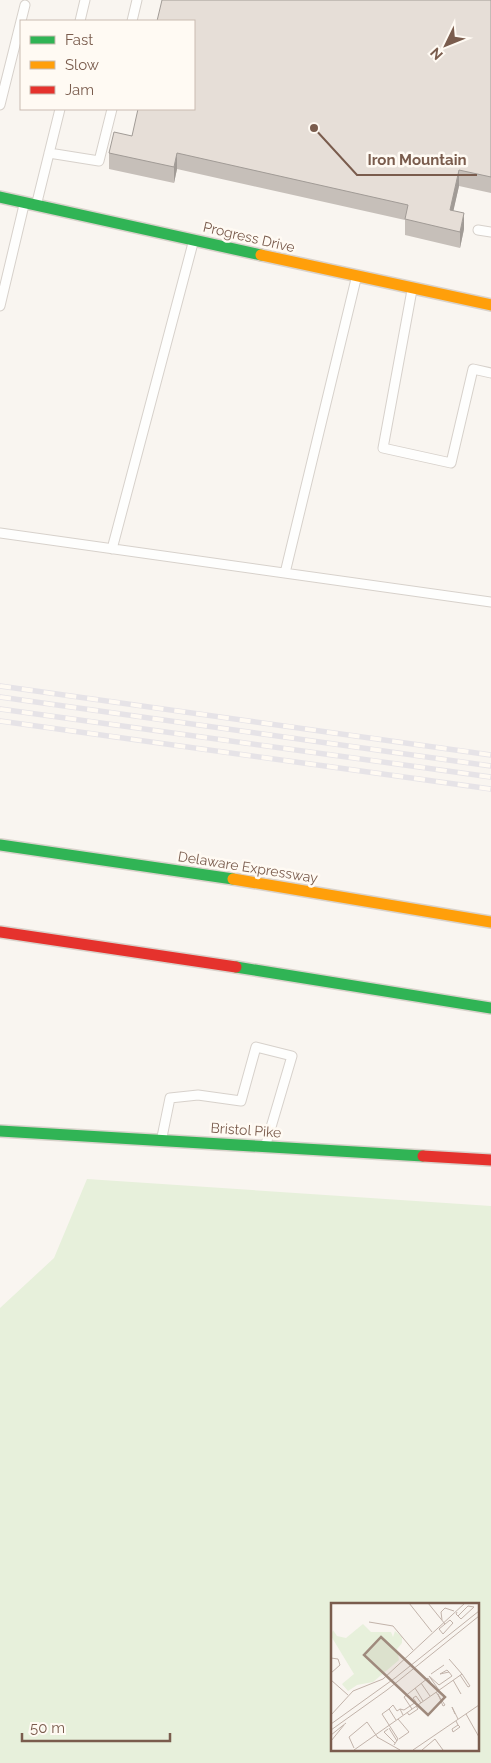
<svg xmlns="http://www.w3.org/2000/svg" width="491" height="1763" font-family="Raleway,sans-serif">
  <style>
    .green { fill: #e7f0db; fill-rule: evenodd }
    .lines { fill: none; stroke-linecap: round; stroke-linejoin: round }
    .lane-casing { stroke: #d7d1cb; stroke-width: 11 }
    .fast-casing { stroke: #d9d2cb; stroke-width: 14 }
    .slow-casing { stroke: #d9d2cb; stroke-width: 14 }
    .jam-casing { stroke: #d9d2cb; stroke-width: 14 }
    .lane { stroke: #fefefd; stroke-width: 9 }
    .fast { stroke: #30b455; stroke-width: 11 }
    .slow { stroke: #ff9f0a; stroke-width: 11 }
    .jam { stroke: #e5322d; stroke-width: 11 }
    .rail-casing { stroke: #e6e3e7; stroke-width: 5.5 }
    .rail { stroke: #fffaf3; stroke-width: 4; stroke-dasharray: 11; stroke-linecap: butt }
    .wall { fill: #c6bfb9 }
    .shaded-wall { fill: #a19b96 }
    .building { fill: #e6ded7; stroke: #a19b96 }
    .labels { text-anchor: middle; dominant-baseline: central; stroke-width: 5; stroke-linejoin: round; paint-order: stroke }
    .street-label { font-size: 14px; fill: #7a5c4d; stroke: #fffaf3 }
    .inset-road { fill: none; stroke: #c2b3aa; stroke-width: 1 }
    .view { fill: #9f8a7d; fill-opacity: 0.15; stroke: #9f8a7d; stroke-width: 2.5 }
    .inset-edge { fill: none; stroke: #7a5c4d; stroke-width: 2.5 }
    .leader { fill: none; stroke: #7a5c4d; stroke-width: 2 }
    .callout-dot { fill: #7a5c4d; stroke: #fffaf3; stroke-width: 2 }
    .callout-label { font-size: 15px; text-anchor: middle; font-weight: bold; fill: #7a5c4d; stroke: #fffaf3; stroke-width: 5; stroke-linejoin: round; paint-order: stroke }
  </style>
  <rect width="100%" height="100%" fill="#f9f5f0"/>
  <!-- green -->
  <path class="green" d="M87 1179 491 1206V1763H0V1308L54 1258ZM332 1604H477V1749H332Z"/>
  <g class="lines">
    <defs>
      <path id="lane" d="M80 21 85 0
        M132 21 137 0
        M0 105 25 5
        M49 153 99 161 112 109
        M37 202 60 109
        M478 230 491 232
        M412 290 383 448 451 463 473 369 491 373
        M0 306 24 205
        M0 533 491 602
        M112 549 193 243
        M285 573 356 279
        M162 1137 170 1098 198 1095 241 1101 256 1047 292 1056 266 1144"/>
      <path id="fast" d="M0 197 261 255
        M0 845 233 879
        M236 967 491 1008
        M0 1131 423 1156"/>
      <path id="slow" d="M261 255 491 305
        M233 879 491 922"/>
      <path id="jam" d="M0 932 236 967
        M423 1156 491 1160"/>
    </defs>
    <!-- lane casing -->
    <use href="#lane" class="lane-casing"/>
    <!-- fast casing -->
    <use href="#fast" class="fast-casing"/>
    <!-- slow casing -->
    <use href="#slow" class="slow-casing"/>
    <!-- jam casing -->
    <use href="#jam" class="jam-casing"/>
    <!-- lane -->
    <use href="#lane" class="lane"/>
    <!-- fast -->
    <use href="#fast" class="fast"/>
    <!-- slow -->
    <use href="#slow" class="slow"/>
    <!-- jam -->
    <use href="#jam" class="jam"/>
    <defs>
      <path id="rail" d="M0 686 491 755
        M0 697 491 766
        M0 709 491 777
        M0 721 491 789"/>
    </defs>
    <!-- rail casing -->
    <use href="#rail" class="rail-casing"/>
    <!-- rail -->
    <use href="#rail" class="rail"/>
  </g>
  <!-- wall -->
  <path class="wall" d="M491 0V193L459 186 453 211 464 229 460 248 405 235V220L177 169 174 183 109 169V153L132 136Z"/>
  <!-- shaded-wall -->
  <path class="shaded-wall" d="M177 153V169L174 183V167Z
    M459 170V186L450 226V210Z
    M464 213V229L460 248V232Z"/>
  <!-- building -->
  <path class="building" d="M162 0H491V177L459 170 450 210 464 213 460 232 405 219 408 205 177 153 174 167 109 153 114 132 132 136 138 109H194V21H157Z"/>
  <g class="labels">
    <!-- street labels -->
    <g class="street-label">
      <text transform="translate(249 237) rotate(13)">Progress Drive</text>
      <text transform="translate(248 867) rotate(9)">Delaware Expressway</text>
      <text transform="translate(246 1130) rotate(4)">Bristol Pike</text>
    </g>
  </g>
  <!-- overview -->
  <g transform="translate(331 1603)">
    <rect width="148" height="148" fill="#f9f5f0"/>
    <path d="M32 21 40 29H60L62 34 64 28 71 34V40L66 46 68 57 42 79 26 82 17 88 11 81 23 71 0 33 2 27 6 33 15 35Z" fill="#e7f0db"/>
    <path class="inset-road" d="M78 0 101 29M97 0 114 21M126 9 125 11 130 16 143 4 137 3 127 13M111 17 110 9 114 5 123 8M119 17 122 20 112 31 108 26ZM38 19 62 23 82 47M0 55 7 56 9 62 0 70M100 71 113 62M129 72 137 84 139 83 131 71M0 77 17 92M122 77 130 91M90 80 99 93M84 85 92 98M108 87 98 73 108 82 121 73 118 69 116 67 109 71 118 69M105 89 114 102 112 103 107 91M58 106 51 111 67 136 63 142M81 106 73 94 97 75 101 82M76 109 78 112 87 106 85 103M124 111 121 104 127 116M135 111 148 134M0 112 22 88 52 76 134 0M72 112 69 106 73 107 85 99 82 95 85 93 90 100M67 116 78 129 68 136M65 117 58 106 62 102 66 108 69 106M125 118 127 122 121 126 122 129 129 124 127 122M0 121 64 75 148 8M58 125 66 138M57 126 53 129 64 140M0 127 56 87 148 13M0 132 15 120M46 134 69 147M0 138 13 122M23 145 18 134 36 119 47 135M23 147 131 71 118 56M82 147 148 102M91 147 104 136 112 147"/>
    <path class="view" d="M50 34 114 94 97 112 33 52Z"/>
    <rect width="148" height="148" class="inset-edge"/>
  </g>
  <!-- callouts -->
  <path class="leader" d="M314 128L357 175H477"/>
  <circle class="callout-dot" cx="314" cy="128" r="5"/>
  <g class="callout-label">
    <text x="417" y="165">Iron Mountain</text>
  </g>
  <!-- legend -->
  <rect x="20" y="20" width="175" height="90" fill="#fffaf3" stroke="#cabbb1"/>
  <rect x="30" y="36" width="25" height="8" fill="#30b455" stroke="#cabbb1"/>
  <text x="65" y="45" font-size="15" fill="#7a5c4d">Fast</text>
  <rect x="30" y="61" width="25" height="8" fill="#ff9f0a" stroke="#cabbb1"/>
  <text x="65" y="70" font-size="15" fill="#7a5c4d">Slow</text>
  <rect x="30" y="86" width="25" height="8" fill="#e5322d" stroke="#cabbb1"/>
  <text x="65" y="95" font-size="15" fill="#7a5c4d">Jam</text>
  <!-- north arrow -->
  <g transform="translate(446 45) rotate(227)" stroke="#fffaf3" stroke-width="4" paint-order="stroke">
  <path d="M0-4L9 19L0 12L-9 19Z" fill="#7a5c4d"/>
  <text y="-8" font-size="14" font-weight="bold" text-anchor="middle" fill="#7a5c4d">N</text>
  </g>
  <!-- scale -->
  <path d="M22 1733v8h148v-8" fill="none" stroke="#7a5c4d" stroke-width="2.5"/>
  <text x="30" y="1733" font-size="15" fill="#7a5c4d" stroke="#fffaf3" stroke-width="4" paint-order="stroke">50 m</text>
</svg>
